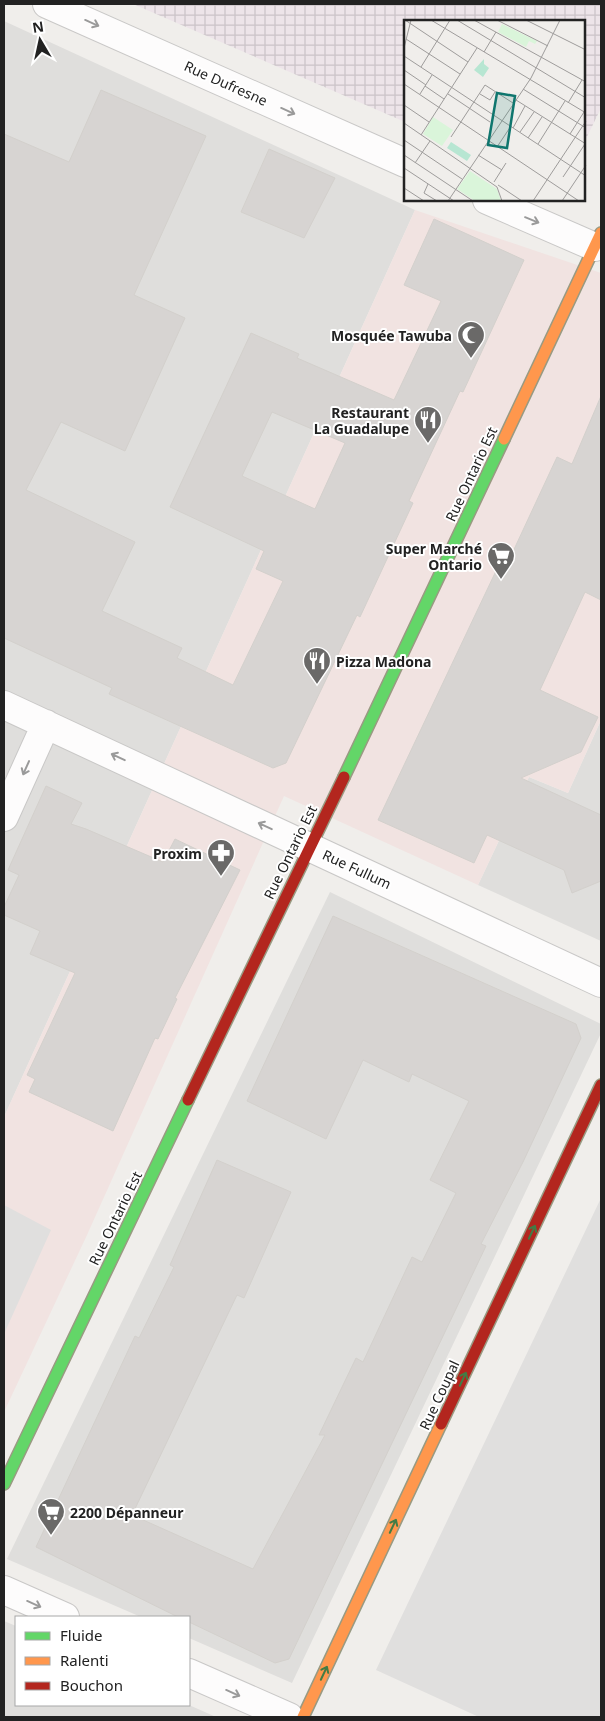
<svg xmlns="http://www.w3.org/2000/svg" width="605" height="1721" font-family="'Noto Sans',sans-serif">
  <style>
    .residential { fill: #dfdedc }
    .commercial { fill: #f1e3e1 }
    .industrial { fill: url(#industrial-grid) }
    .parking { fill: #e0dfde }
    .building { fill: #d7d4d2; stroke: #d3d0cc; fill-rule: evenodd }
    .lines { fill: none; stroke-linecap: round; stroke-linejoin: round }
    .street-casing { stroke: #c9c8c7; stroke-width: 30 }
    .fast-casing { stroke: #999a82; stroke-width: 14 }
    .slow-casing { stroke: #999a82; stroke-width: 14 }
    .jam-casing { stroke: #999a82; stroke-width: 14 }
    .street { stroke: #fdfcfc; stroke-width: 28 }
    .fast { stroke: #63d668; stroke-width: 11 }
    .slow { stroke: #ff974d; stroke-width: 11 }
    .jam { stroke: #b3261e; stroke-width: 11 }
    .oneway { stroke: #9a9a9a }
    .oneway2 { stroke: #427c45 }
    .labels { text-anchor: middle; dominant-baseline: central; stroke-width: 4; stroke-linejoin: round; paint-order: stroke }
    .street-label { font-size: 14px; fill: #222; stroke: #fff }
    .poi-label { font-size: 14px; font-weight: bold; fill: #222; stroke: #fff; text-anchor: end }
    .inset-road { fill: none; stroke: #9e9c9b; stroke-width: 1 }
    .view { fill: #0f766e; fill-opacity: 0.15; stroke: #0f766e; stroke-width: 2.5 }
    .inset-edge { fill: none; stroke: #222; stroke-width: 2.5 }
  </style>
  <defs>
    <pattern id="industrial-grid" width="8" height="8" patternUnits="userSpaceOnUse" patternTransform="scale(1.25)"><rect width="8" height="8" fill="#ede4e9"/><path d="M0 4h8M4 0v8" fill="none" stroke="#cbc3c8"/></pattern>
  </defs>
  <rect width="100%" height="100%" fill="#f0eeeb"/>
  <!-- residential -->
  <path class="residential" d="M4 21 415 210 4 1117Z
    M601 720V941L478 885 529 777 568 793Z
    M330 892 601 1024V1033L292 1683 189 1638V1617H141L7 1559Z
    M4 1621 16 1626V1705H189L216 1717H4Z"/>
  <!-- commercial -->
  <path class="commercial" d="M415 210 601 273V720L568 793 529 777 478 885 284 796 87 1235 4 1412V1117Z"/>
  <!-- industrial -->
  <path class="industrial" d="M133 4H601V108L584 143V21H405V122Z"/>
  <!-- parking -->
  <path class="parking" d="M601 1198V1717H479L376 1670Z
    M4 1205 51 1230 4 1334Z"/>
  <!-- building -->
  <path class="building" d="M101 90 206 136 134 295 185 318 125 451 61 422 26 490 135 542 102 611 182 648 177 658 233 685 283 581 256 569 264 551 170 507 251 333 299 354 297 358 394 400 441 301 404 285 434 219 524 260 463 392 460 391 409 501 413 503 360 617 357 615 286 763 273 768 109 694 112 688 4 638V134L69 162ZM272 412 345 443 315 509 242 476Z
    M269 149 335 178 304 238 241 212Z
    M601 396V600L585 592 540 690 598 717 581 752 521 778 601 815V881L572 893 564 870 487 835 474 863 378 820 504 554 510 558 557 457 572 464Z
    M46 786 82 803 71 824 86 829 163 862 175 839 240 870 175 998 177 999 158 1039 155 1038 113 1131 29 1092 35 1079 27 1075 75 973 30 954 40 931 4 915V907L19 875 8 870Z
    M333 916 576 1024 581 1038 523 1162 481 1244 486 1246 289 1659 275 1663 189 1622V1617H178L36 1547 135 1336 139 1338 174 1267 170 1265 217 1160 291 1192 244 1298 237 1295 132 1515 253 1569 325 1435H319L356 1358 363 1362 412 1257 422 1262 456 1193 430 1180 469 1101 412 1074 409 1082 363 1060 326 1139 247 1101Z"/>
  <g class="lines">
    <defs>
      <path id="street" d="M47 4 405 163
        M487 200 595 247
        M4 705 601 983
        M4 817 46 724
        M4 1590 65 1617
        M189 1673 289 1717"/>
      <path id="fast" d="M344 777 504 439
        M4 1484 188 1100"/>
      <path id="slow" d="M504 439 601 233
        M303 1717 441 1424"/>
      <path id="jam" d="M188 1100 344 777
        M441 1424 601 1085"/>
    </defs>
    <!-- street casing -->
    <use href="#street" class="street-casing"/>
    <!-- fast casing -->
    <use href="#fast" class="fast-casing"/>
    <!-- slow casing -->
    <use href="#slow" class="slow-casing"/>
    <!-- jam casing -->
    <use href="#jam" class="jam-casing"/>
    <!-- street -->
    <use href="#street" class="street"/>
    <!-- fast -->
    <use href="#fast" class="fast"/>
    <!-- slow -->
    <use href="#slow" class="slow"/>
    <!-- jam -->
    <use href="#jam" class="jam"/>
  </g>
  <!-- one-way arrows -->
  <defs><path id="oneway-shaft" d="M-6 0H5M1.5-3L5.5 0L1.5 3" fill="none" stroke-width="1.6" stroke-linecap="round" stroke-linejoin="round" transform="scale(1.25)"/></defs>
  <g class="oneway">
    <use href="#oneway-shaft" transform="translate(92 23) rotate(24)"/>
    <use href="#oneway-shaft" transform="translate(288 111) rotate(24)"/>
    <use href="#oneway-shaft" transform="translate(532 220) rotate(22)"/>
    <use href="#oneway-shaft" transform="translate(118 757) rotate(-155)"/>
    <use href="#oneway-shaft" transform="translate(26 768) rotate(114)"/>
    <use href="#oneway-shaft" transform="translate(265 826) rotate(-155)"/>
    <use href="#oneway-shaft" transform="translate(34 1604) rotate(24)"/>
    <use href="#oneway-shaft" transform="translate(233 1693) rotate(24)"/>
  </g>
  <g class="oneway2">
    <use href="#oneway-shaft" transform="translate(532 1232) rotate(-65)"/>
    <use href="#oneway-shaft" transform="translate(463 1379) rotate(-65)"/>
    <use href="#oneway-shaft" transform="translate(393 1526) rotate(-65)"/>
    <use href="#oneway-shaft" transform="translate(324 1673) rotate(-65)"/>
  </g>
  <!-- icons -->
  <defs>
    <symbol id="mosque-pin" viewBox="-11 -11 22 30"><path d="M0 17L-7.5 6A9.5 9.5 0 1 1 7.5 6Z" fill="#6a6968" stroke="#fff"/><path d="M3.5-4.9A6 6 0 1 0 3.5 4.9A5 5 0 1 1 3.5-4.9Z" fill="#fff"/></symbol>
    <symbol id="restaurant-pin" viewBox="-11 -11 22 30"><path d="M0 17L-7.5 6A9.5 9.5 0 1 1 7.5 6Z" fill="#6a6968" stroke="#fff"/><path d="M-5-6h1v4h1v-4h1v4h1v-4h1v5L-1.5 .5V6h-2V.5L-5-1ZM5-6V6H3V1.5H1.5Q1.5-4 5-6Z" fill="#fff"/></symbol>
    <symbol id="supermarket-pin" viewBox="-11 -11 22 30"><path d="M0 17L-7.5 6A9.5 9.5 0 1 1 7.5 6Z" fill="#6a6968" stroke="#fff"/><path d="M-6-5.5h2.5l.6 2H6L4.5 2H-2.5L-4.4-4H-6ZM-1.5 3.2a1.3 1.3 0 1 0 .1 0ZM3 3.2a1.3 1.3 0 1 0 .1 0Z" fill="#fff"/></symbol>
    <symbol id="pharmacy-pin" viewBox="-11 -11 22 30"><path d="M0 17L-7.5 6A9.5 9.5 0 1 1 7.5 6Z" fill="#6a6968" stroke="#fff"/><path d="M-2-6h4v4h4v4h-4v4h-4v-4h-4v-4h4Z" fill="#fff"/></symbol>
  </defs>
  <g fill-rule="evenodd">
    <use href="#mosque-pin" x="455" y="319" width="32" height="43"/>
    <use href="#restaurant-pin" x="412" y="404" width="32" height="43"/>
    <use href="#supermarket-pin" x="485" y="540" width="32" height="43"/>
    <use href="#restaurant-pin" x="301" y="645" width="32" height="43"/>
    <use href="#pharmacy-pin" x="205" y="837" width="32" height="43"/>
    <use href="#supermarket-pin" x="35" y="1496" width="32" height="43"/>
  </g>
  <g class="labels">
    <!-- street labels -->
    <g class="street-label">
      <text transform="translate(226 83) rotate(24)">Rue Dufresne</text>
      <text transform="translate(471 474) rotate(-65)">Rue Ontario Est</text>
      <text transform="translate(290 852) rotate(-64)">Rue Ontario Est</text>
      <text transform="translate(357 869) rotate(25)">Rue Fullum</text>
      <text transform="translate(115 1218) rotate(-64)">Rue Ontario Est</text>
      <text transform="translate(439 1395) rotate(-65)">Rue Coupal</text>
    </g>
    <!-- poi labels -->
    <g class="poi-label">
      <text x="452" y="335">Mosquée Tawuba</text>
      <text x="409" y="412">Restaurant<tspan x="409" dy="16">La Guadalupe</tspan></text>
      <text x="482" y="548">Super Marché<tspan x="482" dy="16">Ontario</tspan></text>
      <text x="336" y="661" text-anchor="start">Pizza Madona</text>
      <text x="202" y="853">Proxim</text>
      <text x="70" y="1512" text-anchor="start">2200 Dépanneur</text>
    </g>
  </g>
  <!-- overview -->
  <g transform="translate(404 20)">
    <rect width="181" height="181" fill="#f0eeeb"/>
    <path d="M98 4 133 21 131 24 125 21 122 27 94 12ZM29 97 49 110 38 126 19 114ZM66 151 93 169 97 181H71L53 169Z" fill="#daf5da"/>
    <path d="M80 39V44L85 48 79 57 70 50ZM47 122 67 135 63 141 43 128Z" fill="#b7e6d2"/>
    <path class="inset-road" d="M1 0 64 42M27 0 182 93M53 0 182 78M70 0 182 62M93 0 144 26M122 0 182 30M2 19 56 54M0 28 7 0M80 32 92 12M0 36 182 156M17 47 46 0M0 50 22 65M0 64 175 181M21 66 40 79M119 69 182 108M16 74 28 55M44 74 86 102M76 74 86 80 91 72M112 80 182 124M164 83 178 60M0 85 25 102M0 103 93 167 98 181M109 108 121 86M116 112 130 92M166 114 180 92M17 115 73 28M47 117 81 65 109 83M124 118 138 97M0 120 58 159M134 124 161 81M93 127 107 106M0 135 69 181M74 135 98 150M11 143 26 121M0 148 50 181M159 157 181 124M90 162 102 143M24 164 20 173 33 181M94 165 118 181M0 168 20 181M44 181 127 58 156 0M129 181 182 101M158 181 182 145"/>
    <path class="view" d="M93 73 111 76 103 128 84 125Z"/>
    <rect width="181" height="181" class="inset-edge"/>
  </g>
  <!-- border -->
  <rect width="605" height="1721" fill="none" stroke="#222222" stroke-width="10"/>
  <!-- legend -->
  <rect x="15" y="1616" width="175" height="90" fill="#ffffff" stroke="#a7a7a7"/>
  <rect x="25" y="1632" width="25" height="8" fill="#63d668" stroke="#a7a7a7"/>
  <text x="60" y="1641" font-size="15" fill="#222222">Fluide</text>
  <rect x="25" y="1657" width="25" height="8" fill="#ff974d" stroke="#a7a7a7"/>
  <text x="60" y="1666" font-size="15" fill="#222222">Ralenti</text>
  <rect x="25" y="1682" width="25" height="8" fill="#b3261e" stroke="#a7a7a7"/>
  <text x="60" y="1691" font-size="15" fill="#222222">Bouchon</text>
  <!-- north arrow -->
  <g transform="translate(40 40) rotate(351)" stroke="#ffffff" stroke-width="4" paint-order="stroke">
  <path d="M0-4L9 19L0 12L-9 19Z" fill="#222222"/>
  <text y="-8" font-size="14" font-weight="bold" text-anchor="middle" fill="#222222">N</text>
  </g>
</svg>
